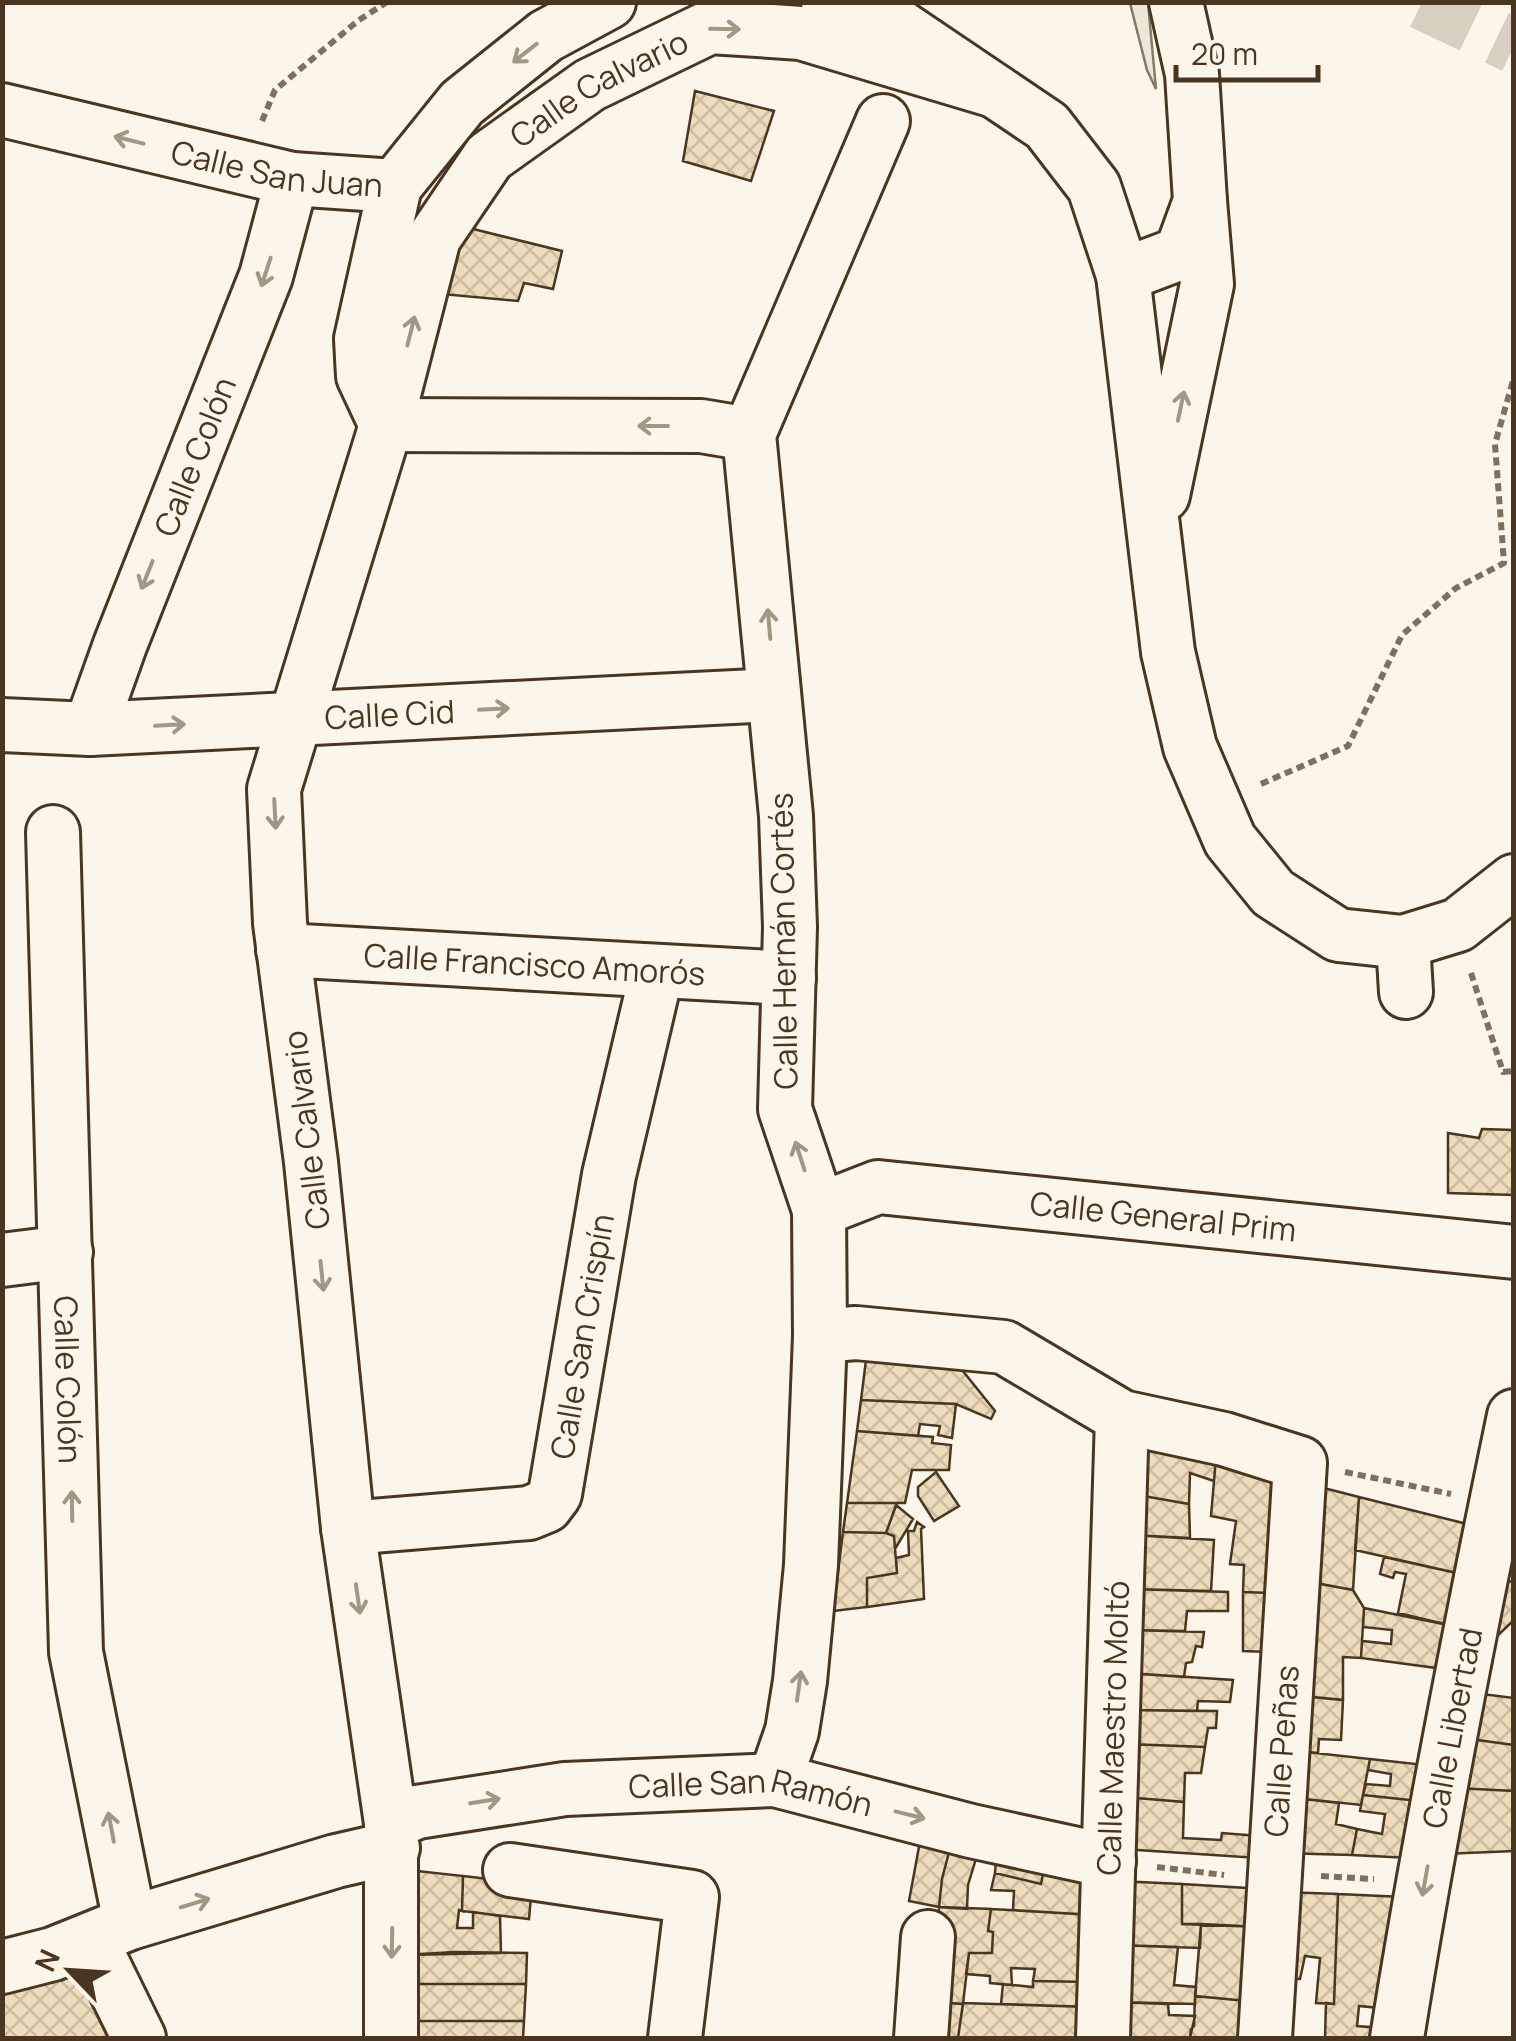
<svg xmlns="http://www.w3.org/2000/svg" width="1516" height="2041" font-family="Manrope,sans-serif">
  <style>
    .parking { fill: #ede7d9; stroke: #887966; stroke-width: 2.5 }
    .building { fill: url(#building-cross-hatch); stroke: #4a3520; stroke-width: 2.5 }
    .lines { fill: none; stroke-linecap: round; stroke-linejoin: round }
    .highway-tunnel { stroke: #d8cfc1; stroke-width: 55; stroke-dasharray: 55 28; stroke-linecap: butt }
    .minor-casing { stroke: #4a3520; stroke-width: 58 }
    .path { stroke: #7f6f5c; stroke-width: 6; stroke-dasharray: 8 5; stroke-linecap: butt }
    .minor { stroke: #fbf6e9; stroke-width: 52 }
    .oneway { stroke: #a29684 }
    .labels { text-anchor: middle; dominant-baseline: central; stroke-width: 8; stroke-linejoin: round; paint-order: stroke }
    .street-label { font-size: 32px; fill: #4a3520; stroke: #fbf6e9 }
  </style>
  <defs>
    <pattern id="building-cross-hatch" width="8" height="8" patternUnits="userSpaceOnUse" patternTransform="scale(2.5)"><rect width="8" height="8" fill="#ecdcbc"/><path d="M0 0l8 8M0 8l8-8" fill="none" stroke="#ccbda1"/></pattern>
  </defs>
  <rect width="100%" height="100%" fill="#fbf6e9"/>
  <!-- parking -->
  <path class="parking" d="M1130 3H1148L1156 89 1147 70Z"/>
  <!-- building -->
  <path class="building" d="M695 91 774 111 751 181 683 161Z
    M457 225 562 251 553 289 524 283 518 301 441 294Z
    M1482 1129 1514 1130V1195L1448 1193V1133L1479 1138Z
    M866 1360 958 1365 995 1411 991 1419 956 1404 861 1400Z
    M861 1400 956 1404 952 1438 938 1435 940 1426 920 1424 918 1436 857 1431Z
    M857 1431 933 1437 932 1443 951 1445 949 1470H912L905 1503H847Z
    M1131 1438 1216 1458 1214 1481 1190 1473 1189 1504 1132 1494Z
    M1216 1458 1277 1472 1269 1593 1243 1592 1244 1565 1230 1564 1236 1521 1211 1516Z
    M936 1472 959 1506 934 1521 918 1496V1487Z
    M1308 1484 1359 1497 1353 1590 1299 1580Z
    M1132 1494 1189 1504 1190 1538 1131 1535Z
    M1359 1497 1471 1525 1461 1574 1355 1550Z
    M847 1503H897L886 1533 843 1532Z
    M896 1505 913 1519 895 1549 894 1536 886 1533Z
    M917 1522 924 1527 921 1529 924 1599 867 1607V1578L897 1573 896 1558 909 1555 908 1531H914Z
    M843 1532 886 1533 894 1536 897 1573 867 1578V1607L833 1611Z
    M1131 1535 1214 1540 1211 1591 1129 1589Z
    M1384 1557 1461 1574 1453 1626 1398 1613 1406 1574 1395 1572 1393 1578 1380 1574Z
    M1494 1579 1514 1582V1620L1493 1640Z
    M1299 1580 1353 1590 1364 1608 1361 1658 1343 1657V1700L1292 1695Z
    M1129 1589 1228 1592V1611H1187L1185 1631 1128 1630Z
    M1243 1592 1269 1593 1268 1652 1243 1651Z
    M1364 1608 1453 1626 1444 1669 1361 1658 1362 1641 1391 1644 1392 1630 1363 1627Z
    M1128 1630 1204 1632 1202 1647 1196 1646 1192 1662 1186 1663 1184 1677 1127 1673Z
    M1127 1673 1233 1680 1230 1702 1198 1701 1197 1711 1126 1710Z
    M1482 1694 1514 1698V1745L1470 1739Z
    M1292 1695 1343 1700 1341 1740 1319 1739 1318 1753 1288 1750Z
    M1126 1710 1217 1711 1216 1728H1208L1205 1747 1127 1744Z
    M1470 1739 1514 1745V1791L1456 1788Z
    M1127 1744 1205 1747 1201 1773H1185L1184 1802 1124 1797Z
    M1288 1750 1370 1759 1361 1805 1286 1797Z
    M1370 1759 1425 1765 1419 1801 1363 1795 1366 1784 1390 1786 1391 1774 1368 1770Z
    M1456 1788 1514 1791V1851L1443 1854Z
    M1363 1795 1419 1801 1410 1858 1352 1855 1357 1829 1382 1834 1385 1814 1360 1811Z
    M1124 1797 1184 1802 1183 1838 1221 1840 1222 1833 1259 1836 1258 1858 1123 1849Z
    M1286 1797 1339 1803 1336 1824 1357 1829 1352 1855 1280 1853Z
    M923 1825 954 1833 942 1879 939 1907 909 1901Z
    M954 1833 982 1839 968 1885 967 1909 939 1907 942 1879Z
    M1047 1854 1096 1865 1094 1915 1013 1910 1014 1891 991 1890 995 1873 1041 1884Z
    M1047 1854 1041 1884 995 1873 996 1860Z
    M408 1870 463 1876 462 1911 459 1910 457 1928H473V1912L500 1916 501 1953 406 1955Z
    M463 1876 532 1884 529 1919 462 1911Z
    M1117 1881 1182 1884V1924H1201L1200 1948 1115 1945Z
    M1182 1884 1263 1889 1260 1927 1182 1924Z
    M1282 1892 1338 1894 1334 2004 1316 2003 1320 1958 1305 1956 1300 1979 1280 1978Z
    M1338 1894 1403 1897 1387 2009 1359 2006 1357 2026 1382 2028 1381 2038H1325L1326 2003 1334 2004Z
    M939 1907 991 1909 988 1931 993 1932 992 1953H969L963 2004 933 2002Z
    M991 1909 1094 1915 1092 1982 1033 1981 1035 1969 1011 1968 1012 1985 990 1983V1976L966 1974 969 1953H992L993 1932 988 1931Z
    M1201 1924 1260 1927 1257 2002 1195 1996Z
    M1115 1945 1178 1947 1174 1985 1196 1987 1195 2004 1114 2002Z
    M454 1952 527 1953 526 1984H405L406 1955Z
    M84 1971 117 2038H2V1992Z
    M1033 1981 1092 1982 1091 2007 1001 2004 1003 1984 1033 1987Z
    M405 1984H526L524 2021H406Z
    M1195 1996 1257 2002 1255 2038H1190L1191 2029 1194 2026Z
    M933 2002 963 2004 958 2038H931Z
    M1114 2002 1168 2004 1169 2015 1195 2016 1190 2038H1113Z
    M963 2003 1091 2007 1090 2038H958Z
    M406 2021H524L523 2038H406Z"/>
  <g class="lines">
    <!-- highway-tunnel -->
    <path class="highway-tunnel" d="M1422 2 1514 46"/>
    <defs>
      <g id="minor">
        <path d="M828 2 887 18 1047 126 1094 187 1123 275 1168 652 1190 747 1230 840 1273 893 1338 935 1403 942 1458 925 1514 881"/>
        <path id="s1" d="M2 110 292 179 395 186"/>
        <path d="M1123 275 1181 253 1200 201 1192 74 1176 2"/>
        <path d="M386 425 363 376 361 339 395 186 462 103 546 36 609 2"/>
        <path d="M386 425 701 426 749 434"/>
        <path d="M1163 495 1207 284 1200 201"/>
        <path id="s2" d="M2 725 90 729 774 695"/>
        <path id="s3" d="M90 729 120 645 266 276 292 179"/>
        <path id="s4" d="M53 832 76 1652 130 1923"/>
        <path d="M1403 942 1406 992"/>
        <path id="s5" d="M283 950 789 978"/>
        <path id="s6" d="M819 1210 878 1187 1514 1252"/>
        <path d="M2 1260 66 1252"/>
        <path d="M820 1336 856 1333 1004 1347 1122 1417 1224 1439 1300 1463 1265 2038"/>
        <path id="s7" d="M348 1528 529 1513 546 1506 555 1494 609 1175 657 971"/>
        <path d="M775 1780 792 1731 800 1681 811 1565 820 1336 819 1210 785 1109 790 927 786 816 749 434 883 121"/>
        <path id="s8" d="M391 1823 417 1812 565 1789 775 1780 971 1831 1109 1861"/>
        <path d="M510 1870 692 1897 675 2038"/>
        <path d="M91 1940 139 2038"/>
        <path d="M2 1967 53 1954 130 1923 336 1861 393 1848"/>
        <path id="s9" d="M391 2038V1823L348 1528 311 1162 280 923 274 789 386 425 434 238 489 157 590 85 710 27 801 33 995 91"/>
        <path d="M921 2038 928 1937"/>
        <path id="s10" d="M1103 2038 1122 1417"/>
        <path id="s11" d="M1397 2038C1430 1830 1471 1623 1514 1416"/>
      </g>
    </defs>
    <!-- minor casing -->
    <use href="#minor" class="minor-casing"/>
    <!-- path -->
    <path class="path" d="M262 121 275 90 359 20 387 2
      M1261 784 1348 746 1402 635 1456 588 1504 563 1495 444 1514 377
      M1471 973 1503 1072 1514 1071
      M1345 1472 1451 1494
      M1157 1867 1224 1875
      M1321 1876 1374 1879"/>
    <!-- minor -->
    <use href="#minor" class="minor"/>
  </g>
  <!-- one-way arrows -->
  <defs><path id="oneway-shaft" d="M-6 0H5M1.5-3L5.5 0L1.5 3" fill="none" stroke-width="1.6" stroke-linecap="round" stroke-linejoin="round" transform="scale(2.5)"/></defs>
  <g class="oneway">
    <use href="#oneway-shaft" transform="translate(725 29) rotate(1)"/>
    <use href="#oneway-shaft" transform="translate(525 53) rotate(142)"/>
    <use href="#oneway-shaft" transform="translate(129 140) rotate(-166)"/>
    <use href="#oneway-shaft" transform="translate(266 272) rotate(108)"/>
    <use href="#oneway-shaft" transform="translate(411 331) rotate(-76)"/>
    <use href="#oneway-shaft" transform="translate(1181 406) rotate(-78)"/>
    <use href="#oneway-shaft" transform="translate(653 426) rotate(-180)"/>
    <use href="#oneway-shaft" transform="translate(147 575) rotate(112)"/>
    <use href="#oneway-shaft" transform="translate(769 624) rotate(-95)"/>
    <use href="#oneway-shaft" transform="translate(494 709) rotate(-3)"/>
    <use href="#oneway-shaft" transform="translate(170 725) rotate(-3)"/>
    <use href="#oneway-shaft" transform="translate(275 814) rotate(87)"/>
    <use href="#oneway-shaft" transform="translate(800 1156) rotate(-108)"/>
    <use href="#oneway-shaft" transform="translate(322 1276) rotate(84)"/>
    <use href="#oneway-shaft" transform="translate(72 1506) rotate(-91)"/>
    <use href="#oneway-shaft" transform="translate(358 1599) rotate(82)"/>
    <use href="#oneway-shaft" transform="translate(799 1686) rotate(-82)"/>
    <use href="#oneway-shaft" transform="translate(485 1801) rotate(-9)"/>
    <use href="#oneway-shaft" transform="translate(910 1815) rotate(14)"/>
    <use href="#oneway-shaft" transform="translate(111 1827) rotate(-101)"/>
    <use href="#oneway-shaft" transform="translate(1425 1881) rotate(100)"/>
    <use href="#oneway-shaft" transform="translate(195 1903) rotate(-17)"/>
    <use href="#oneway-shaft" transform="translate(392 1943) rotate(91)"/>
  </g>
  <g class="labels">
    <!-- street labels -->
    <g class="street-label">
      <text stroke="none"><textPath href="#s9" startOffset="2058">Calle Calvario</textPath></text>
      <text stroke="none"><textPath href="#s1" startOffset="282">Calle San Juan</textPath></text>
      <text stroke="none"><textPath href="#s3" startOffset="292">Calle Colón</textPath></text>
      <text stroke="none"><textPath href="#s2" startOffset="388">Calle Cid</textPath></text>
      <text transform="translate(783 941) rotate(-91)">Calle Hernán Cortés</text>
      <text stroke="none"><textPath href="#s5" startOffset="252">Calle Francisco Amorós</textPath></text>
      <text transform="translate(306 1130) rotate(-97)">Calle Calvario</text>
      <text stroke="none"><textPath href="#s6" startOffset="350">Calle General Prim</textPath></text>
      <text stroke="none"><textPath href="#s7" startOffset="375">Calle San Crispín</textPath></text>
      <text stroke="none"><textPath href="#s4" startOffset="548">Calle Colón</textPath></text>
      <text stroke="none"><textPath href="#s11" startOffset="315">Calle Libertad</textPath></text>
      <text stroke="none"><textPath href="#s10" startOffset="310">Calle Maestro Moltó</textPath></text>
      <text transform="translate(1281 1751) rotate(-86)">Calle Peñas</text>
      <text stroke="none"><textPath href="#s8" startOffset="365">Calle San Ramón</textPath></text>
    </g>
  </g>
  <!-- border -->
  <rect width="1516" height="2041" fill="none" stroke="#4a3520" stroke-width="10"/>
  <!-- north arrow -->
  <g transform="translate(70 1971) rotate(295)" stroke="#fbf6e9" stroke-width="8" paint-order="stroke">
  <path d="M0-8L18 38L0 25L-18 38Z" fill="#4a3520"/>
  <text y="-15" font-size="28" font-weight="bold" text-anchor="middle" fill="#4a3520">N</text>
  </g>
  <!-- scale -->
  <path d="M1176 65v15h142v-15" fill="none" stroke="#4a3520" stroke-width="5"/>
  <text x="1191" y="65" font-size="30" fill="#4a3520" stroke="#fbf6e9" stroke-width="8" paint-order="stroke">20 m</text>
</svg>
